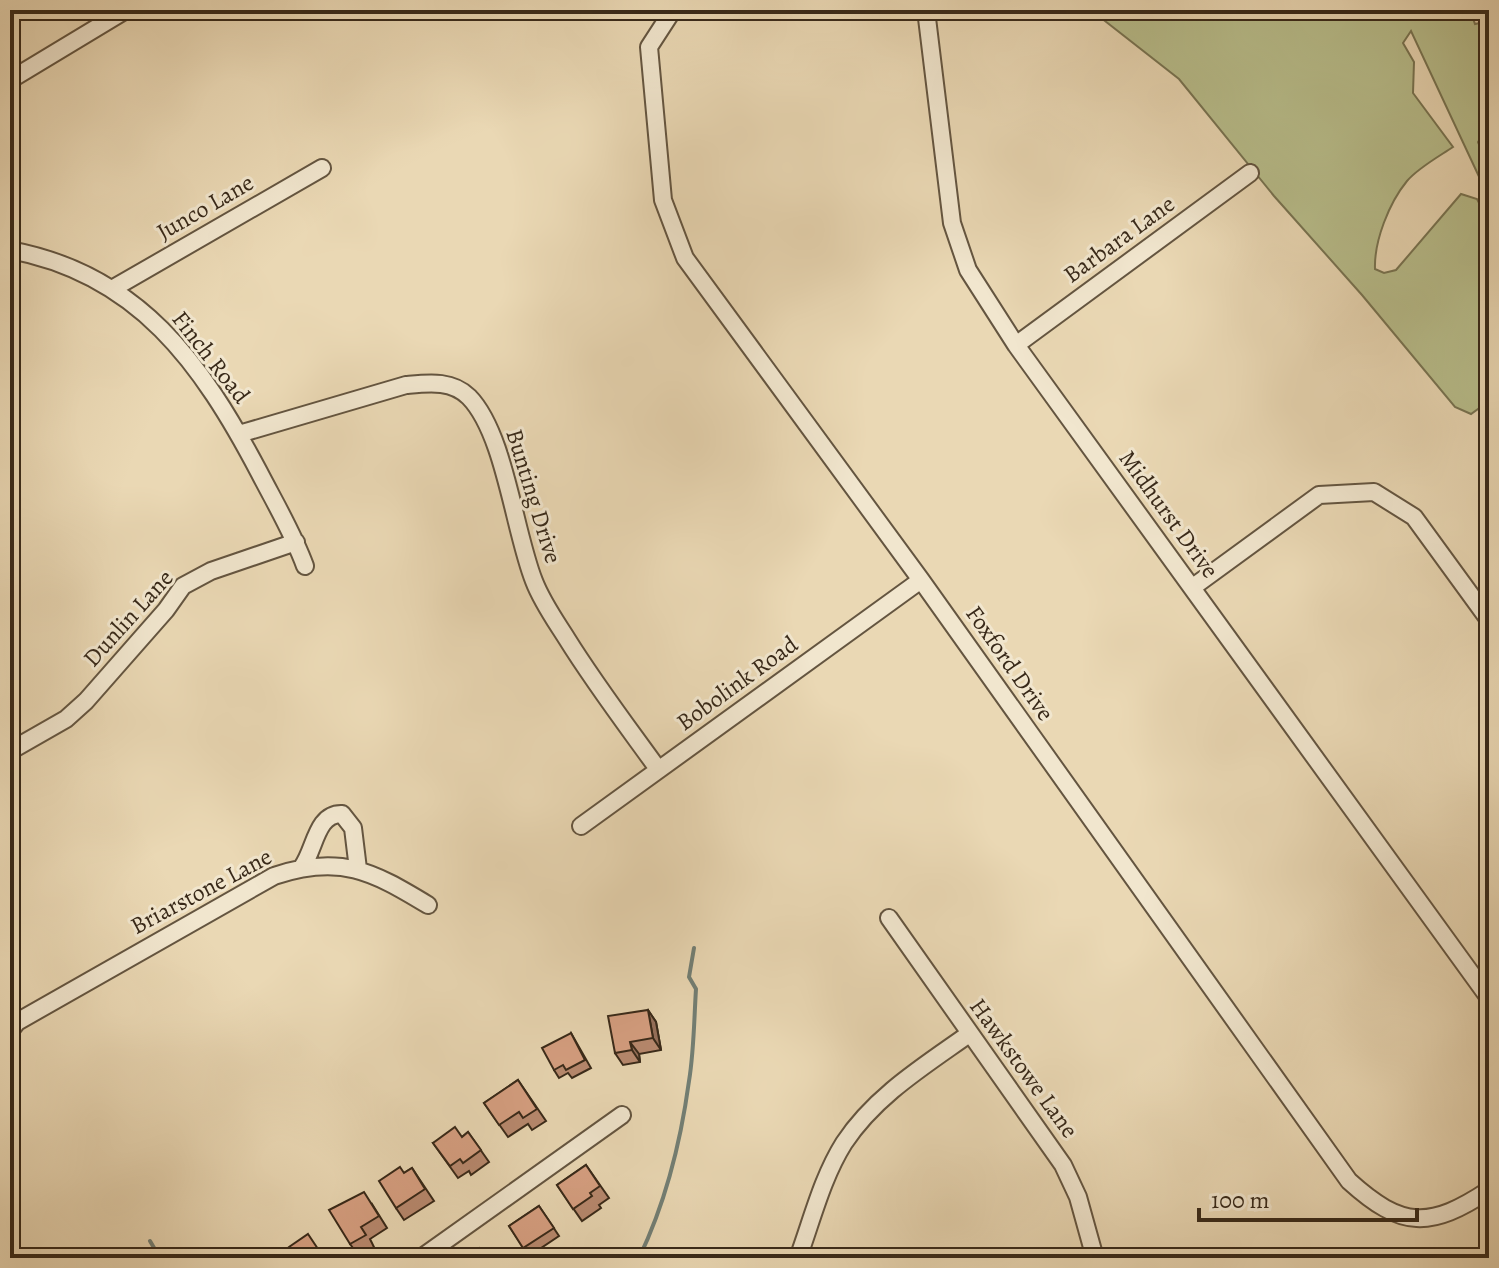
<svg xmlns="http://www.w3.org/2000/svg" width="1499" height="1268" font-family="Alegreya,serif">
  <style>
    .green { fill: #b8be8c; stroke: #787452; stroke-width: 2 }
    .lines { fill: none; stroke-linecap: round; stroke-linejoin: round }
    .stream { stroke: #727f75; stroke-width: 4 }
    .street-casing { stroke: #645540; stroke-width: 20 }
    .street { stroke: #f1e6ce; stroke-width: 16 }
    .wall { fill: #b98a70; stroke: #382919; stroke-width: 2 }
    .shaded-wall { fill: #96705b; stroke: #382919; stroke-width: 2 }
    .building { fill: #d7a082; stroke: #382919; stroke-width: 2 }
    .labels { text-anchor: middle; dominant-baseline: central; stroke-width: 6; stroke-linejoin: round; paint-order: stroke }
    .street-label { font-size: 24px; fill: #382919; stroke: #f1e6ce }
  </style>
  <rect width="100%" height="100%" fill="#ead8b4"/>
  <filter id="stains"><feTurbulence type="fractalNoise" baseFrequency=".0025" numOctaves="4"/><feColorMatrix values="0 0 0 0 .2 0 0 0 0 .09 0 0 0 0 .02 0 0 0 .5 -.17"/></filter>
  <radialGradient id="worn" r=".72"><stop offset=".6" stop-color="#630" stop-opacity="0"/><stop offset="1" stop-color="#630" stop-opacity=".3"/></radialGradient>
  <!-- green -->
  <path class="green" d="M1091 10H1470L1475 24 1489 21V124L1478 142 1489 168V198L1411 31 1403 43 1414 62 1413 93 1453 147C1438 157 1418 168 1407 181 1389 203 1374 241 1375 269L1384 273 1396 270 1461 194 1477 199 1489 222V401L1471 414 1455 407 1362 295 1274 196 1179 79Z"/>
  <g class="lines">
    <!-- stream -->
    <path class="stream" d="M150 1241 160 1258
      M639 1258C665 1204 681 1140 689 1081 694 1051 694 1020 696 989L689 977 694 948"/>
    <defs>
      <path id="street" d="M673 10 649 47 663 200 685 258 921 580 1349 1181C1402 1229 1430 1229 1489 1190
        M926 10 952 223 968 270 1016 345 1489 998
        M10 80 126 10
        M10 250C139 274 202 364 259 472 275 503 293 533 305 566
        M112 289 322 168
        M1016 345 1250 173
        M239 434 406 385C429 383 452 380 469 397 505 434 514 531 534 581 542 602 555 620 567 639 595 684 627 726 658 769
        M1193 587 1319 495 1374 492 1414 517 1489 620
        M10 751 66 719 86 701 166 610 183 586 211 571 296 542
        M581 826 921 580
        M302 867C315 850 316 813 342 814L353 828 358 869
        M889 918 1063 1165 1078 1197 1095 1258
        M10 1031 17 1022 274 876C340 854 372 871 428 905
        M421 1258 622 1115
        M798 1258C812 1220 822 1178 844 1143 875 1096 924 1066 969 1034"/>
    </defs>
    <!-- street casing -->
    <use href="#street" class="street-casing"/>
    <!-- street -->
    <use href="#street" class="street"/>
  </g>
  <!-- wall -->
  <path class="wall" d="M648 1010 656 1022 661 1050 639 1054 640 1062 623 1065 615 1053Z
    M571 1033 591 1068 572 1078 568 1073 559 1078 554 1070Z
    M518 1080 546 1121 532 1130 528 1124 508 1137 484 1103Z
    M468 1132 489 1162 471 1175 469 1171 458 1178 433 1143 462 1137Z
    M586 1165 609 1198 599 1205 601 1208 582 1221 557 1185Z
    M412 1168 434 1201 404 1220 396 1208 404 1173Z
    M372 1204 387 1228 370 1239 374 1247 359 1256 350 1244Z
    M539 1206 559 1236 529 1256 509 1226Z"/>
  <!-- shaded-wall -->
  <path class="shaded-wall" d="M648 1010 656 1022 661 1050 653 1038Z
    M630 1042 639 1054 640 1062 632 1050Z"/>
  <!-- building -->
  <path class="building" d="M648 1010 653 1038 630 1042 632 1050 615 1053 608 1016Z
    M571 1033 585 1060 566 1070 563 1065 554 1070 542 1048Z
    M518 1080 537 1109 523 1118 519 1112 499 1125 484 1103Z
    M455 1127 462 1137 468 1132 481 1150 463 1163 460 1159 450 1166 433 1143Z
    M586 1165 600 1186 590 1193 592 1196 573 1209 557 1185Z
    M400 1167 404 1173 412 1168 425 1189 396 1208 379 1181Z
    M364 1192 379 1216 361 1227 366 1235 350 1244 329 1210Z
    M539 1206 554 1228 523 1248 509 1226Z
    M308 1234 324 1258H288L293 1254 289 1247Z
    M479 1248 484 1258H464V1256Z
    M510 1252 514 1258H499Z"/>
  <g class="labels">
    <!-- street labels -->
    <g class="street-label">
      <text transform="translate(205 207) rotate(-30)">Junco Lane</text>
      <text transform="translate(1119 239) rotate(-36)">Barbara Lane</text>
      <text transform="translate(211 357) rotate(52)">Finch Road</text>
      <text transform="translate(534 496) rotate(73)">Bunting Drive</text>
      <text transform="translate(1169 514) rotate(54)">Midhurst Drive</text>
      <text transform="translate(128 618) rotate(-48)">Dunlin Lane</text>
      <text transform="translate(1010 663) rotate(55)">Foxford Drive</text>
      <text transform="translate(737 683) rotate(-36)">Bobolink Road</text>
      <text transform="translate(201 891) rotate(-28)">Briarstone Lane</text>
      <text transform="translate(1024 1068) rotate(54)">Hawkstowe Lane</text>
    </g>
  </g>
  <!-- margin -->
  <rect width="1499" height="1268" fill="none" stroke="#ead8b4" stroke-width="40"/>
  <rect x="12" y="12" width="1475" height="1244" fill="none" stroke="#382919" stroke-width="4"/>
  <rect x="20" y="20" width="1459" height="1228" fill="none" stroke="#382919" stroke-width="2"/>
  <!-- scale -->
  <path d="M1199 1208v12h218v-12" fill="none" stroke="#382919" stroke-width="4"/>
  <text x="1211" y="1208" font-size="24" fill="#382919" stroke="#f1e6ce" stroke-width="6" paint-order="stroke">100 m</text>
  <rect width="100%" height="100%" filter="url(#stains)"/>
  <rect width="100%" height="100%" fill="url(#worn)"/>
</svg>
